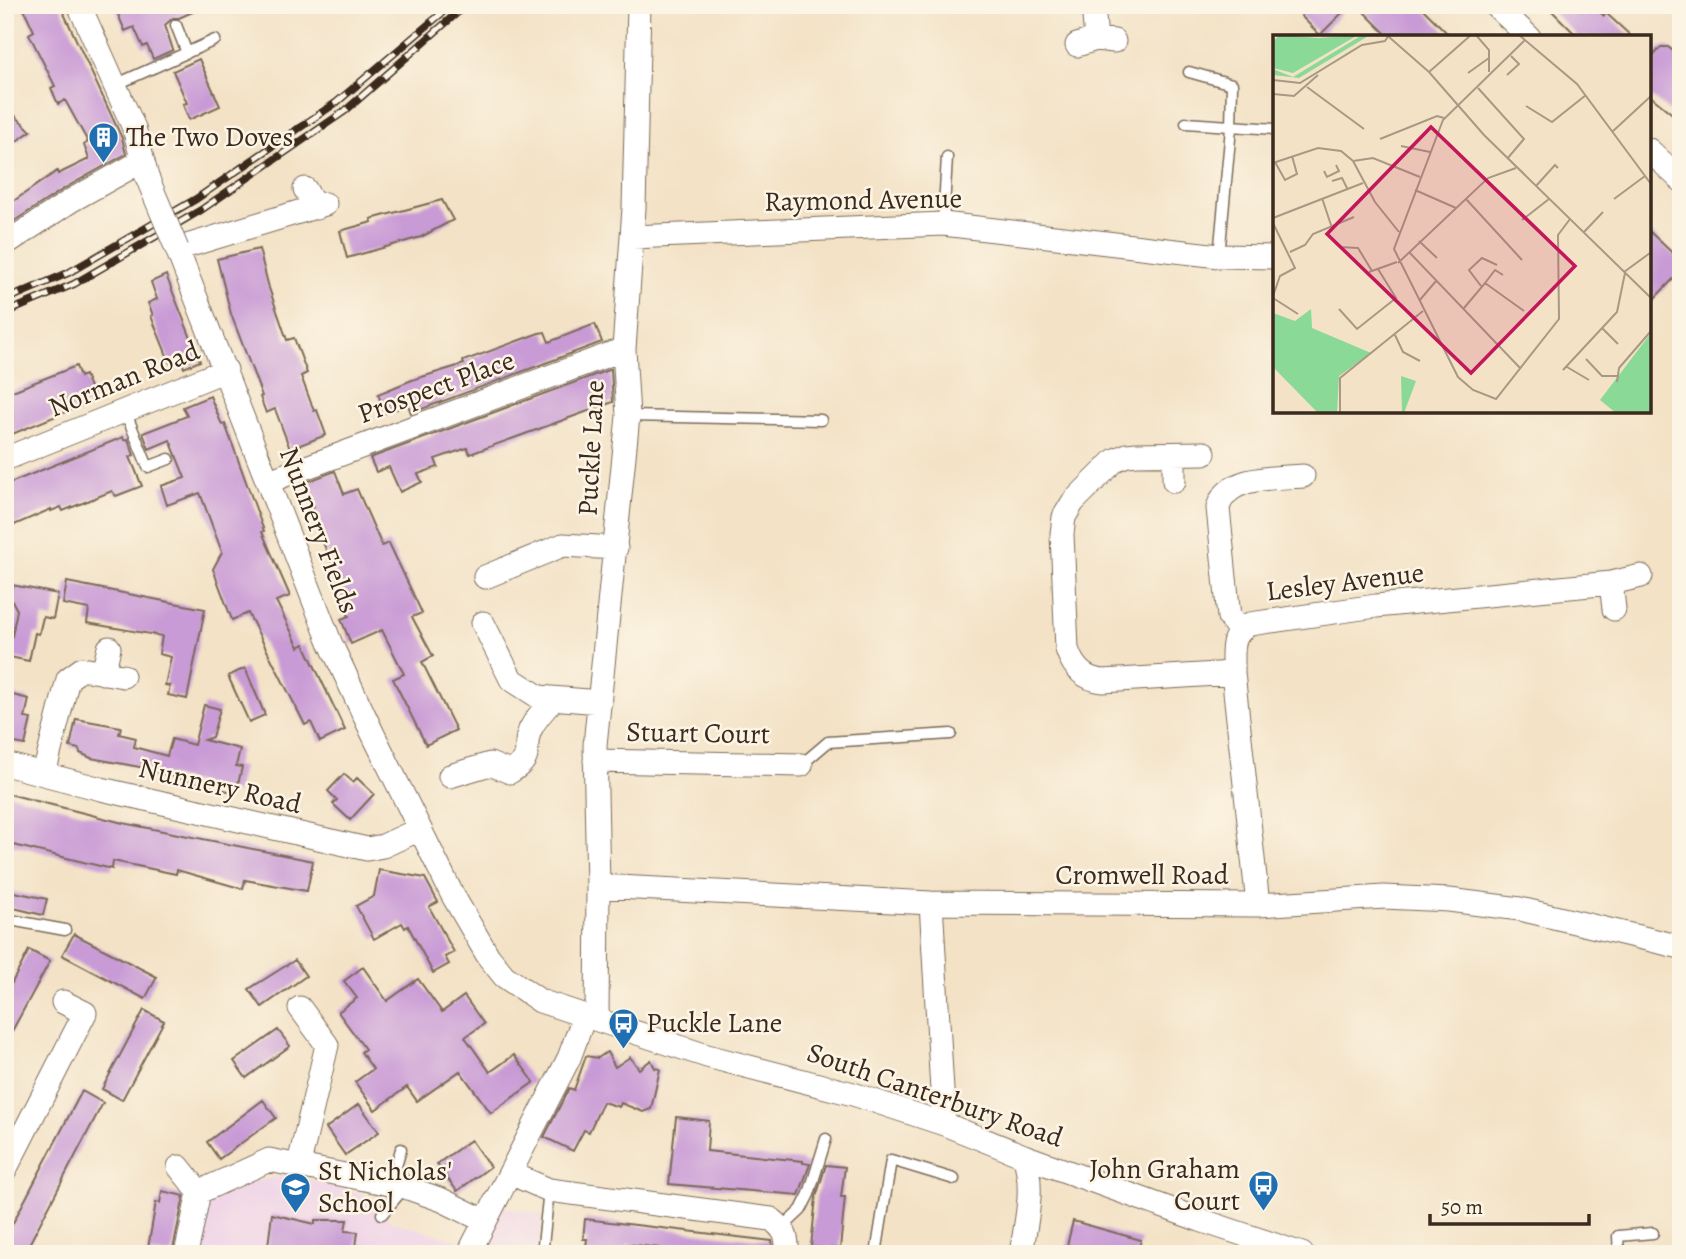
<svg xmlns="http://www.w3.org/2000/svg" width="1686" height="1259" font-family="Alegreya,serif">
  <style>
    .built { fill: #eed0e7 }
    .building { fill: #c99bd6 }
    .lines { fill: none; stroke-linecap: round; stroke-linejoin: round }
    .service-casing { stroke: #7b6a59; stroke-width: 13 }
    .minor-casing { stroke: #7b6a59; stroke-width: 25 }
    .service { stroke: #fff; stroke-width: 10 }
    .minor { stroke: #fff; stroke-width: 23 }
    .rail-casing { stroke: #3b2a1e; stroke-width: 8 }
    .rail { stroke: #fcf5e5; stroke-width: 5; stroke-dasharray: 16; stroke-linecap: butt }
    .minor-bridge-casing { stroke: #7b6a59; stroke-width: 25; stroke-linecap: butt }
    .minor-bridge { stroke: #fff; stroke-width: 23 }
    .labels { text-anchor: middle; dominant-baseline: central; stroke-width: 5; stroke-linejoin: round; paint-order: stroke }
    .poi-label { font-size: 28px; fill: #3b2a1e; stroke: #fcf5e5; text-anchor: start }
    .street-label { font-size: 28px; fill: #3b2a1e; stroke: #fcf5e5 }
    .inset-road { fill: none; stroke: #a99883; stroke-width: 2 }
    .view { fill: #c2185b; fill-opacity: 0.15; stroke: #c2185b; stroke-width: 3.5 }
    .inset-edge { fill: none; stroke: #3b2a1e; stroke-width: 3.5 }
  </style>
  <rect width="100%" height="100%" fill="#fcf5e5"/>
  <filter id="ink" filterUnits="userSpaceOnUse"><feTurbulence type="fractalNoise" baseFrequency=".0143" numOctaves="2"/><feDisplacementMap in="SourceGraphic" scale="14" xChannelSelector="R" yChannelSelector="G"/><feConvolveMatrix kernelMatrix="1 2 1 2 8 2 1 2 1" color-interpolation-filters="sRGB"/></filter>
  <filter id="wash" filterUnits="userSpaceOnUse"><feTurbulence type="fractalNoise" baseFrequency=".00686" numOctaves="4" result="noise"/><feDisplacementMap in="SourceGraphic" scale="28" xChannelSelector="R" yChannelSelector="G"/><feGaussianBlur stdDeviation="1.57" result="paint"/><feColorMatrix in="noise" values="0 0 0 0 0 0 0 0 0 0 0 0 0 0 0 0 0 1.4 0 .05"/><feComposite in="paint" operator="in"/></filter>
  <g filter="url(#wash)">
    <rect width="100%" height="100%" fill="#f3e2c6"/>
    <!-- built -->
    <path class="built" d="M289 1174 365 1194 373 1207 393 1222 457 1240 479 1250 502 1206 542 1215 537 1254H201L208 1201 252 1182Z"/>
    <g id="blocks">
      <!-- building -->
      <path class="building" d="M22 5H60L122 138 126 154 65 188 5 227V207L57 171 58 174 89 159 84 145 88 142 65 100 58 104 51 88 55 86 29 34 34 31Z
        M114 5H208L179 18H173L165 25 173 50 153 59 147 45 143 47 134 27 125 31Z
        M1311 5H1350L1320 35 1301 16Z
        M1357 5H1419L1451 37H1389Z
        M1546 5H1593L1604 16 1606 13 1632 37H1578Z
        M1661 47H1668L1681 57V121L1649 95V61Z
        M199 59 220 106 189 120 183 104 187 103 173 71Z
        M5 106 31 131 5 149Z
        M442 200 453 220 421 237 347 258 340 231 372 222 371 219Z
        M1649 231 1681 261V271L1649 304Z
        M259 249 269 288 287 340 294 338 307 373 301 376 314 411 317 410 326 435 290 449 275 409 266 413 260 397 262 396 231 314 217 259Z
        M166 275 200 361 184 368 181 359 170 363 151 316 153 315 148 303 157 299 151 282Z
        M595 324 602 342 411 413 408 405 385 413 378 394 412 380 464 364 463 361 539 333 545 332 549 342Z
        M76 366 80 377 85 375 95 400 5 437V394Z
        M611 369 613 402 470 454 467 448 435 459 438 467 418 474 422 482 400 492 389 467 376 472 370 458Z
        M210 396 222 425 225 424 264 531 262 532 290 596 276 601 299 647 304 644 345 730 320 742 311 722 305 725 248 613 232 620 213 569 222 552 200 493 167 505 161 486 185 478 170 440 149 449 143 433 187 416 183 407Z
        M123 437 124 440 128 439 134 455 130 457 142 486 116 496 112 491 63 511 61 507 51 511V509L5 529V485Z
        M335 471 344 494 357 489 382 546 389 543 422 613 412 617 433 656 422 662 456 730 426 745 393 679 404 674 382 630 351 644 341 619 349 616 334 580 338 578 309 509 314 507 304 483Z
        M67 582 205 609 187 699 168 695 170 686 165 685 171 657 159 654 162 636 87 623 89 609 63 604Z
        M12 585 58 594 53 619 43 617 39 634 35 633 29 661 5 656V634L12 636 17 610 10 597Z
        M245 668 265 715 249 722 228 676Z
        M5 693 29 699 25 718 31 719 25 745 5 741Z
        M204 705 220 709 212 737 204 740 240 749 236 766 242 767 236 793 150 771 144 770 145 768 91 758 80 753 79 749 70 747 76 719 121 727 119 734 136 738 134 747 167 756 172 739 194 745Z
        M344 774 353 782 357 778 374 794 350 820 333 804 337 800 328 791Z
        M5 793 123 823 313 861 307 891 245 880 243 889 177 870 176 874 113 861 112 869 5 843Z
        M379 870 425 878 438 902 429 907 454 952 445 957 449 964 433 973 408 926 405 928 402 923 374 939 356 906 374 896Z
        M5 890 47 899 43 915 5 906Z
        M74 934 157 977 145 999 62 955Z
        M29 950 50 961 5 1044V996Z
        M295 960 306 976 262 1007 249 989Z
        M363 967 387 1001 418 979 442 1012 464 996 484 1024 465 1037 490 1072 514 1055 534 1082 491 1113 460 1071 417 1101 407 1087 375 1110 355 1082 373 1069 361 1052 365 1049 338 1012 357 998 344 981Z
        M144 1010 164 1021 122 1100 102 1089Z
        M278 1030 290 1046 246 1078 234 1061Z
        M607 1052 615 1067 630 1057 639 1069 651 1060 655 1068 660 1069 651 1109 643 1112 621 1103 619 1107 603 1102 589 1132 584 1130 573 1151 544 1137 569 1088 574 1090 586 1056 598 1058Z
        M82 1091 103 1103 24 1254H5V1238Z
        M263 1100 276 1118 219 1159 207 1142Z
        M359 1104 379 1132 345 1155 326 1128Z
        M676 1117 709 1121 707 1151 803 1161V1163L810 1164 799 1195 669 1184Z
        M471 1140 490 1167 457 1191 437 1164Z
        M826 1165 845 1167 841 1197H845L840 1249 811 1247 816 1197Z
        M162 1191 184 1196 172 1254H147L156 1202 160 1203Z
        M272 1214 315 1224V1220H347L345 1231 358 1232 355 1254H267Z
        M585 1219 772 1241 773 1254H659L660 1248 628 1244 627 1254H585L587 1239H583Z
        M1073 1221 1141 1240 1137 1254H1065Z"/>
    </g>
  </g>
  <g filter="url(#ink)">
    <use href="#blocks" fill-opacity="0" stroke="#7b6a59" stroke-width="2"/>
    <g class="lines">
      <defs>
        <path id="service" d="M176 25 187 53
          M1189 72 1232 84 1231 128 1219 256
          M115 85 215 40
          M1186 123 1275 129
          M943 224 947 157
          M125 411 148 467 169 459
          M628 416 821 420
          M801 765 828 742 951 734
          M5 919 65 930
          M391 1184 401 1149
          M382 1214 405 1187
          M782 1228 801 1210 809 1194 826 1139
          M542 1254 549 1190
          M876 1254 891 1160 954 1179
          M1619 1254 1618 1236 1653 1233"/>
        <path id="minor" d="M79 5 134 128 147 177
          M1093 5 1096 39
          M1495 5 1529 37
          M1077 45 1096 39 1114 41
          M1649 150 1681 180
          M305 189 316 208
          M325 204 177 249 330 642 372 732 452 894 488 956 504 976 540 1001 707 1056 853 1094 944 1124 1024 1156 1200 1220 1302 1254
          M632 237 943 224 1219 256 1275 257
          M5 244 72 200 142 161
          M1204 453 1137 454 1127 455 1115 460 1073 502 1064 517 1062 534 1067 649C1073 668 1084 679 1103 681L1233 673
          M1174 454V481
          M5 459 226 370
          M269 481 624 349
          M485 577 563 545 616 548
          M1611 583 1614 609
          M483 623 511 679 539 697 600 702
          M1239 630 1229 617 1218 508C1227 475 1275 478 1303 476
          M103 673 109 648
          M595 761 801 765
          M5 764 101 789 367 849 383 846 420 829
          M44 774 68 679 82 669 123 676
          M450 776 490 764 510 772C537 755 521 750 530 730 535 719 545 708 554 699
          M598 886 931 903 1258 905 1384 897 1449 900 1520 909 1681 947
          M931 903 944 1124
          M1258 905 1233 673C1234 651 1228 636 1250 624L1376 606 1611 583 1641 576
          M597 1019 598 886 595 745 628 416 624 349 634 208 639 5
          M299 1164 327 1045 300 1008
          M179 1167 199 1192
          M5 1170 85 1013 63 1002
          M510 1173 549 1190 771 1219C785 1229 788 1237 787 1254
          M472 1247 569 1058 584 1017
          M186 1254 199 1192 269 1160 405 1187 442 1200 485 1221
          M1021 1254C1026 1222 1035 1187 1024 1156"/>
      </defs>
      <!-- service casing -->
      <use href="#service" class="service-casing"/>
      <!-- minor casing -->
      <use href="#minor" class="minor-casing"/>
      <!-- service -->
      <use href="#service" class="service"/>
      <!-- minor -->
      <use href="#minor" class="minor"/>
      <defs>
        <path id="rail" d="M5 300 68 273 196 199 337 102 442 13
          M5 313 74 284 201 210 345 111 466 5"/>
      </defs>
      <!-- rail casing -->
      <use href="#rail" class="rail-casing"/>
      <!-- rail -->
      <use href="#rail" class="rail"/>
      <defs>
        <path id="minor-bridge" d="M147 177 177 249"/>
      </defs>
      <!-- minor-bridge casing -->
      <use href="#minor-bridge" class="minor-bridge-casing"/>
      <!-- minor-bridge -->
      <use href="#minor-bridge" class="minor-bridge"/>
    </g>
  </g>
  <!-- icons -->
  <defs>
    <symbol id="building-pin" viewBox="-11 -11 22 30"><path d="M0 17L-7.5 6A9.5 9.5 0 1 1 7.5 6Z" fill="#1f6fb2" stroke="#fcf5e5"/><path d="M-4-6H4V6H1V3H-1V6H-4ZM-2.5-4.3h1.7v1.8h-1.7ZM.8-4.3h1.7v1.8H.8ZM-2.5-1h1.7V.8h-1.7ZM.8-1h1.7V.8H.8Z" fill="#fff"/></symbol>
    <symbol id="bus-pin" viewBox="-11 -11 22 30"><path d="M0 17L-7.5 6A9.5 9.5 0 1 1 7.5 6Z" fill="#1f6fb2" stroke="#fcf5e5"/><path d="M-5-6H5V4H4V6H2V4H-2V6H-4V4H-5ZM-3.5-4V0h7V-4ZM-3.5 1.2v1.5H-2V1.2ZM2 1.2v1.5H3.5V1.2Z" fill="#fff"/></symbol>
    <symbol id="school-pin" viewBox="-11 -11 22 30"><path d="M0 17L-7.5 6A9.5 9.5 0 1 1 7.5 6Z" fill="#1f6fb2" stroke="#fcf5e5"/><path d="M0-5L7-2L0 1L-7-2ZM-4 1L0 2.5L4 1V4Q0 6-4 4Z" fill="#fff"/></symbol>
  </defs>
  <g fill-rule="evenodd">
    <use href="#building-pin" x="86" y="120" width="35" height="47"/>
    <use href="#bus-pin" x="606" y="1006" width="35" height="47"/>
    <use href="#bus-pin" x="1246" y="1168" width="35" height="47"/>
    <use href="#school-pin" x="278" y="1170" width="35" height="47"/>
  </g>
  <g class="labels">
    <!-- poi labels -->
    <g class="poi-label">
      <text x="126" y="137">The Two Doves</text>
      <text x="646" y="1023">Puckle Lane</text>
      <text x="1240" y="1169" text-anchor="end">John Graham<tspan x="1240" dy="32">Court</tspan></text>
      <text x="318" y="1171">St Nicholas'<tspan x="318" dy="32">School</tspan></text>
    </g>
    <!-- street labels -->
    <g class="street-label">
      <text transform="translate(863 200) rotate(-1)">Raymond Avenue</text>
      <text transform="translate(124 379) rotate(-22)">Norman Road</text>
      <text transform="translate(436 387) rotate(-20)">Prospect Place</text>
      <text transform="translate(591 448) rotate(-87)">Puckle Lane</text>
      <text transform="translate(319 530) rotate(69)">Nunnery Fields</text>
      <text transform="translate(1345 582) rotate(-7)">Lesley Avenue</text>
      <text transform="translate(698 733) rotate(1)">Stuart Court</text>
      <text transform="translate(220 786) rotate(13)">Nunnery Road</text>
      <text x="1142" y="875">Cromwell Road</text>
      <text transform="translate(935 1095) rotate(19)">South Canterbury Road</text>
    </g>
  </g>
  <!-- overview -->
  <g transform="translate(1273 35)">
    <rect width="378" height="378" fill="#f3e2c6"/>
    <path d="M7 0 46 3 85 0 20 38 0 33V6ZM89 0H97L26 43 0 40V34L20 42ZM38 274 39 293 98 318 66 341 64 378H45L0 332V278L22 286ZM378 298V378H343L327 365ZM128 341 143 346 131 378H129Z" fill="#8ad997"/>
    <path class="inset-road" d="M203 0 216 15V37M246 0 304 49 378 149M116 2 156 37 211 100 378 263M252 5 170 85 121 214 185 342 200 355 223 364 286 284 285 200 297 184M156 37 198 0M195 38 216 23M234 40 246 29 238 21M0 45 27 48 89 10 112 6 116 0M34 52 91 94M205 53 251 104 234 124M0 59 21 61 45 40M253 71 279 87 313 60M339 97 378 61M107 104 164 81 171 83M128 111 157 117M80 126 100 123 147 142M2 127 12 145 24 139 19 121M0 128 45 113 68 116 80 126 102 167 126 197M51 136 54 142 66 136 63 130M59 146 69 143 75 155M263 151 282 130 285 133M142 155 183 173M49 163 59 193M193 164 249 225M341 164 372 141M0 183 90 148M249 185 276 164M0 188 22 233 7 241 0 261M311 197 330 177M146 206 164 223M66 212 85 213 99 236M17 217 32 210 40 199 81 182M136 217 248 334M125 228 215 143 243 133M96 237 124 227M351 237 377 218M212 248 222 235 230 240M208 251 196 235 209 223 224 230M0 263 25 279M146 266 163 246M191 273 212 248 251 276M66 274 84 294 123 263 105 234M329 293 345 309M122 300 130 317 147 326M313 324 329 341H344M294 332 316 345M290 335 344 277 352 238M344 347 346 333 378 296M67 378V343L150 276"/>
    <path class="view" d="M158 92 302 231 198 338 54 199Z"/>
    <rect width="378" height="378" class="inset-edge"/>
  </g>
  <!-- margin -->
  <rect width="1686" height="1259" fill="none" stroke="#fcf5e5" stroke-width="28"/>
  <!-- scale -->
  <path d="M1430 1214v10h159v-10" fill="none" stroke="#3b2a1e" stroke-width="3.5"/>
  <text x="1441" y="1214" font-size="21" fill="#3b2a1e" stroke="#fcf5e5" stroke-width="5" paint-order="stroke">50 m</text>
</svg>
